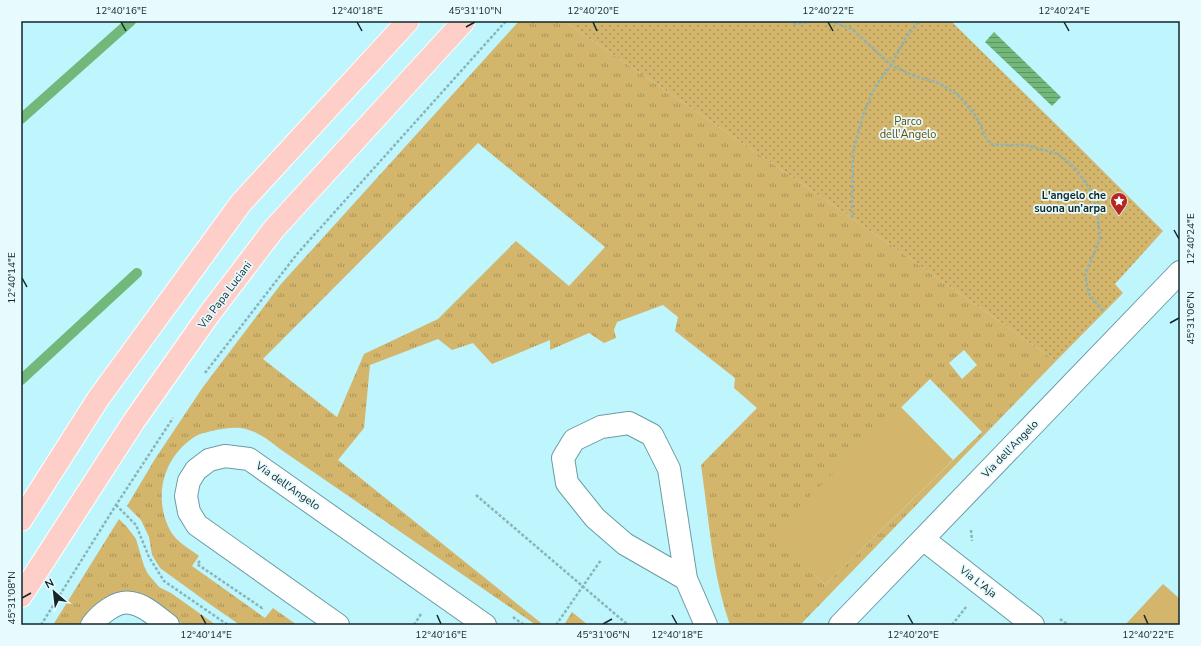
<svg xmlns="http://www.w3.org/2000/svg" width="1201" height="646" font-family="'Nunito Sans',sans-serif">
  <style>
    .grass { fill: url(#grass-tufts); fill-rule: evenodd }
    .park { fill: url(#park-dots) }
    .garden { fill: #d3b56c }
    .water { fill: url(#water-rules) }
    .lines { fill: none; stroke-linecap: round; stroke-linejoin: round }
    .stream { stroke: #72b87b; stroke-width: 10 }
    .minor-casing { stroke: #699ca3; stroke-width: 24 }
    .major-casing { stroke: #fff; stroke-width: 24 }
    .path { stroke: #89b5ba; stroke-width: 2.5; stroke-dasharray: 3 2; stroke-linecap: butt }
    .minor { stroke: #fff; stroke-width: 22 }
    .major { stroke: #fecec8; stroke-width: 22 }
    .ticks { fill: none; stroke: #12272a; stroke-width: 1.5 }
    .labels { text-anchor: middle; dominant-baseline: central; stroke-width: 3.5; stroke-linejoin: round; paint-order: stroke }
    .park-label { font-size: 11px; fill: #664e09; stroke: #e7fbfe }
    .poi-label { font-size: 11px; font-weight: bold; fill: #12272a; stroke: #e7fbfe; text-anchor: end }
    .street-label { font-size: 11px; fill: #12272a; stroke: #e7fbfe }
    .neatline { fill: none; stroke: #12272a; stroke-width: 1.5 }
    .ticks-label { font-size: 10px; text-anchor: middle; fill: #12272a }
  </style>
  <defs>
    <pattern id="grass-tufts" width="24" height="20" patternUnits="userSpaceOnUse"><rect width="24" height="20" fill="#d3b56c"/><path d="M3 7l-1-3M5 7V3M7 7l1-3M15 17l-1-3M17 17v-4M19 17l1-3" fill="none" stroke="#aa9359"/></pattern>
    <pattern id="park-dots" width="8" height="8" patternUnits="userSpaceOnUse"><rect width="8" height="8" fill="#d3b56c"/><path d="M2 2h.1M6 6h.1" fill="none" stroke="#aa9359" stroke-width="1.8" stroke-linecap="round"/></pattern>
    <pattern id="water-rules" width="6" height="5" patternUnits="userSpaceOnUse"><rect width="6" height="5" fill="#72b87b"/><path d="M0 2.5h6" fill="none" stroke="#5c9665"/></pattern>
  </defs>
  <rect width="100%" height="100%" fill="#bff5fc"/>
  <!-- grass -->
  <path class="grass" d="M519 21H564L852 218 1056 361 800 625H730C712 574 709 519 701 465L757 408 734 388 735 378 675 331 678 317 663 305 617 322 614 330 616 338 604 343 589 333 550 350V340L492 364 473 343 452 350 438 339 370 365 364 428 338 460 541 623 540 625H536L280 449C271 442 260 433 249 430 239 426 226 428 216 430 209 432 201 433 196 436 163 456 152 498 171 532 177 542 190 549 199 556L192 566 265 618 273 608 297 625H240L211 605 160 568 152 555 149 537 141 520 127 506 155 459 203 387 281 284ZM478 143 605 247 569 286 516 241 438 319 364 354 337 417 263 359ZM964 350 977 365 962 379 949 363ZM930 379 982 432 825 585 774 532Z
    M119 519 127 527 136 539 144 566 148 574 159 587 171 593 216 625H184L145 598H109L100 601 94 607 81 625H53Z
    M572 612 588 625H564Z"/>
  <!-- park -->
  <path class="park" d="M564 21H951L1077 145 1163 231 1115 284 1123 293 1056 361 852 218Z"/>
  <!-- garden -->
  <path class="garden" d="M901 407 953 460 825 585 773 532Z
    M1163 584 1180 599V625H1125Z"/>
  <!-- water -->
  <path class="water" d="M994 32 1061 97 1052 106 985 42Z"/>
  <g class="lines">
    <!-- stream -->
    <path class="stream" d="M21 119 131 21
      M21 380 137 273"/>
    <defs>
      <path id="minor" d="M923 539 1033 625
        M686 579 625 544 595 518 567 483 563 458 574 440 601 427 629 423 652 435 669 469 686 579 706 625
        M92 625C100 614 117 600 131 603 145 605 157 617 168 625
        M338 625 197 525 189 512 186 496 189 481 196 470 209 460 225 456 249 459 485 625
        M840 625 1180 272"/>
      <path id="major" d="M21 520 98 399 241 203 408 21
        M21 596 134 421 210 313 274 229 464 21"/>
    </defs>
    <!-- minor casing -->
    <use href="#minor" class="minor-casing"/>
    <!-- major casing -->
    <use href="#major" class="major-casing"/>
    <!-- path -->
    <path class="path" d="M789 21 796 24 815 21
      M830 21 852 29 891 65 914 76 939 83 958 95 976 116 987 140 993 145H1025L1058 154 1075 168 1090 189 1097 210 1100 239 1085 275 1089 294 1104 312
      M852 218 853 152 864 112 875 87 891 65 906 37 920 21
      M205 373 297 254 506 21
      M476 495 628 625
      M116 505 136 525 149 557 164 581 228 625
      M971 530 972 541
      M200 561 197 564 262 608 263 606
      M513 617 524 625
      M1060 619 1068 625
      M41 625 116 505 173 418
      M414 625 421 614
      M556 625 601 560
      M952 625 966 607"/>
    <!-- minor -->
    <use href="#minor" class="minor"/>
    <!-- major -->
    <use href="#major" class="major"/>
  </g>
  <!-- ticks -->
  <path class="ticks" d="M121 22 126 31M357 22 362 31M593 22 597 31M828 22 833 31M1064 22 1069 31M466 27 475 22M1174 230 1179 239M22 278 27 287M1170 323 1179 318M22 598 31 593M201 615 206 624M437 615 441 624M672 615 677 624M908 615 913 624M1144 615 1148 624M603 624 612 619"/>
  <!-- icons -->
  <defs>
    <symbol id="sight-pin" viewBox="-11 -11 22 30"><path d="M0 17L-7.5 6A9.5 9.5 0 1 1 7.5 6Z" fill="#b62623" stroke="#e7fbfe"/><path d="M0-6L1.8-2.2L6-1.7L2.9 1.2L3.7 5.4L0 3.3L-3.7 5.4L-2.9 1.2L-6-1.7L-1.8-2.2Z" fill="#fff"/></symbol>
  </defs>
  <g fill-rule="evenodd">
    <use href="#sight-pin" x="1109" y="191" width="20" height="27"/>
  </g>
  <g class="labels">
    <!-- park labels -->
    <g class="park-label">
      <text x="908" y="121">Parco<tspan x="908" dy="13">dell'Angelo</tspan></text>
    </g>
    <!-- poi labels -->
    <g class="poi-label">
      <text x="1106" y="195">L'angelo che<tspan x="1106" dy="13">suona un’arpa</tspan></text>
    </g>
    <!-- street labels -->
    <g class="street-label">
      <text transform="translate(225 295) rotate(-53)">Via Papa Luciani</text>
      <text transform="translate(1010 449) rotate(-46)">Via dell'Angelo</text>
      <text transform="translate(288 486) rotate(35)">Via dell'Angelo</text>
      <text transform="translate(978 582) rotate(38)">Via L'Aja</text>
    </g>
  </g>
  <!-- border -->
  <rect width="1201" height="646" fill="none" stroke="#e7fbfe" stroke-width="44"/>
  <!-- north arrow -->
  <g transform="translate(54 592) rotate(332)" stroke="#e7fbfe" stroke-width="3" paint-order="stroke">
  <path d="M0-3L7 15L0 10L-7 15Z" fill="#12272a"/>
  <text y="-6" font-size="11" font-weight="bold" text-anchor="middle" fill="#12272a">N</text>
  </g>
  <rect x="22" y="22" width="1157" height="602" class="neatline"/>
  <g class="ticks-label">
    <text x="121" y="14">12°40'16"E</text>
    <text x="357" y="14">12°40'18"E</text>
    <text x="475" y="14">45°31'10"N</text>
    <text x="593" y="14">12°40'20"E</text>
    <text x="828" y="14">12°40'22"E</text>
    <text x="1064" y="14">12°40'24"E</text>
    <text transform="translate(1190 239) rotate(-90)" y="4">12°40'24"E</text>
    <text transform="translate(11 278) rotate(-90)" y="4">12°40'14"E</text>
    <text transform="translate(1190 318) rotate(-90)" y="4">45°31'06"N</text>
    <text transform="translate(11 598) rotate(-90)" y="4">45°31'08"N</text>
    <text x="206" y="638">12°40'14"E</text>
    <text x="441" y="638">12°40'16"E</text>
    <text x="603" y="638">45°31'06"N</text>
    <text x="677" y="638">12°40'18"E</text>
    <text x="913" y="638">12°40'20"E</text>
    <text x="1148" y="638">12°40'22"E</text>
  </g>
</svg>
